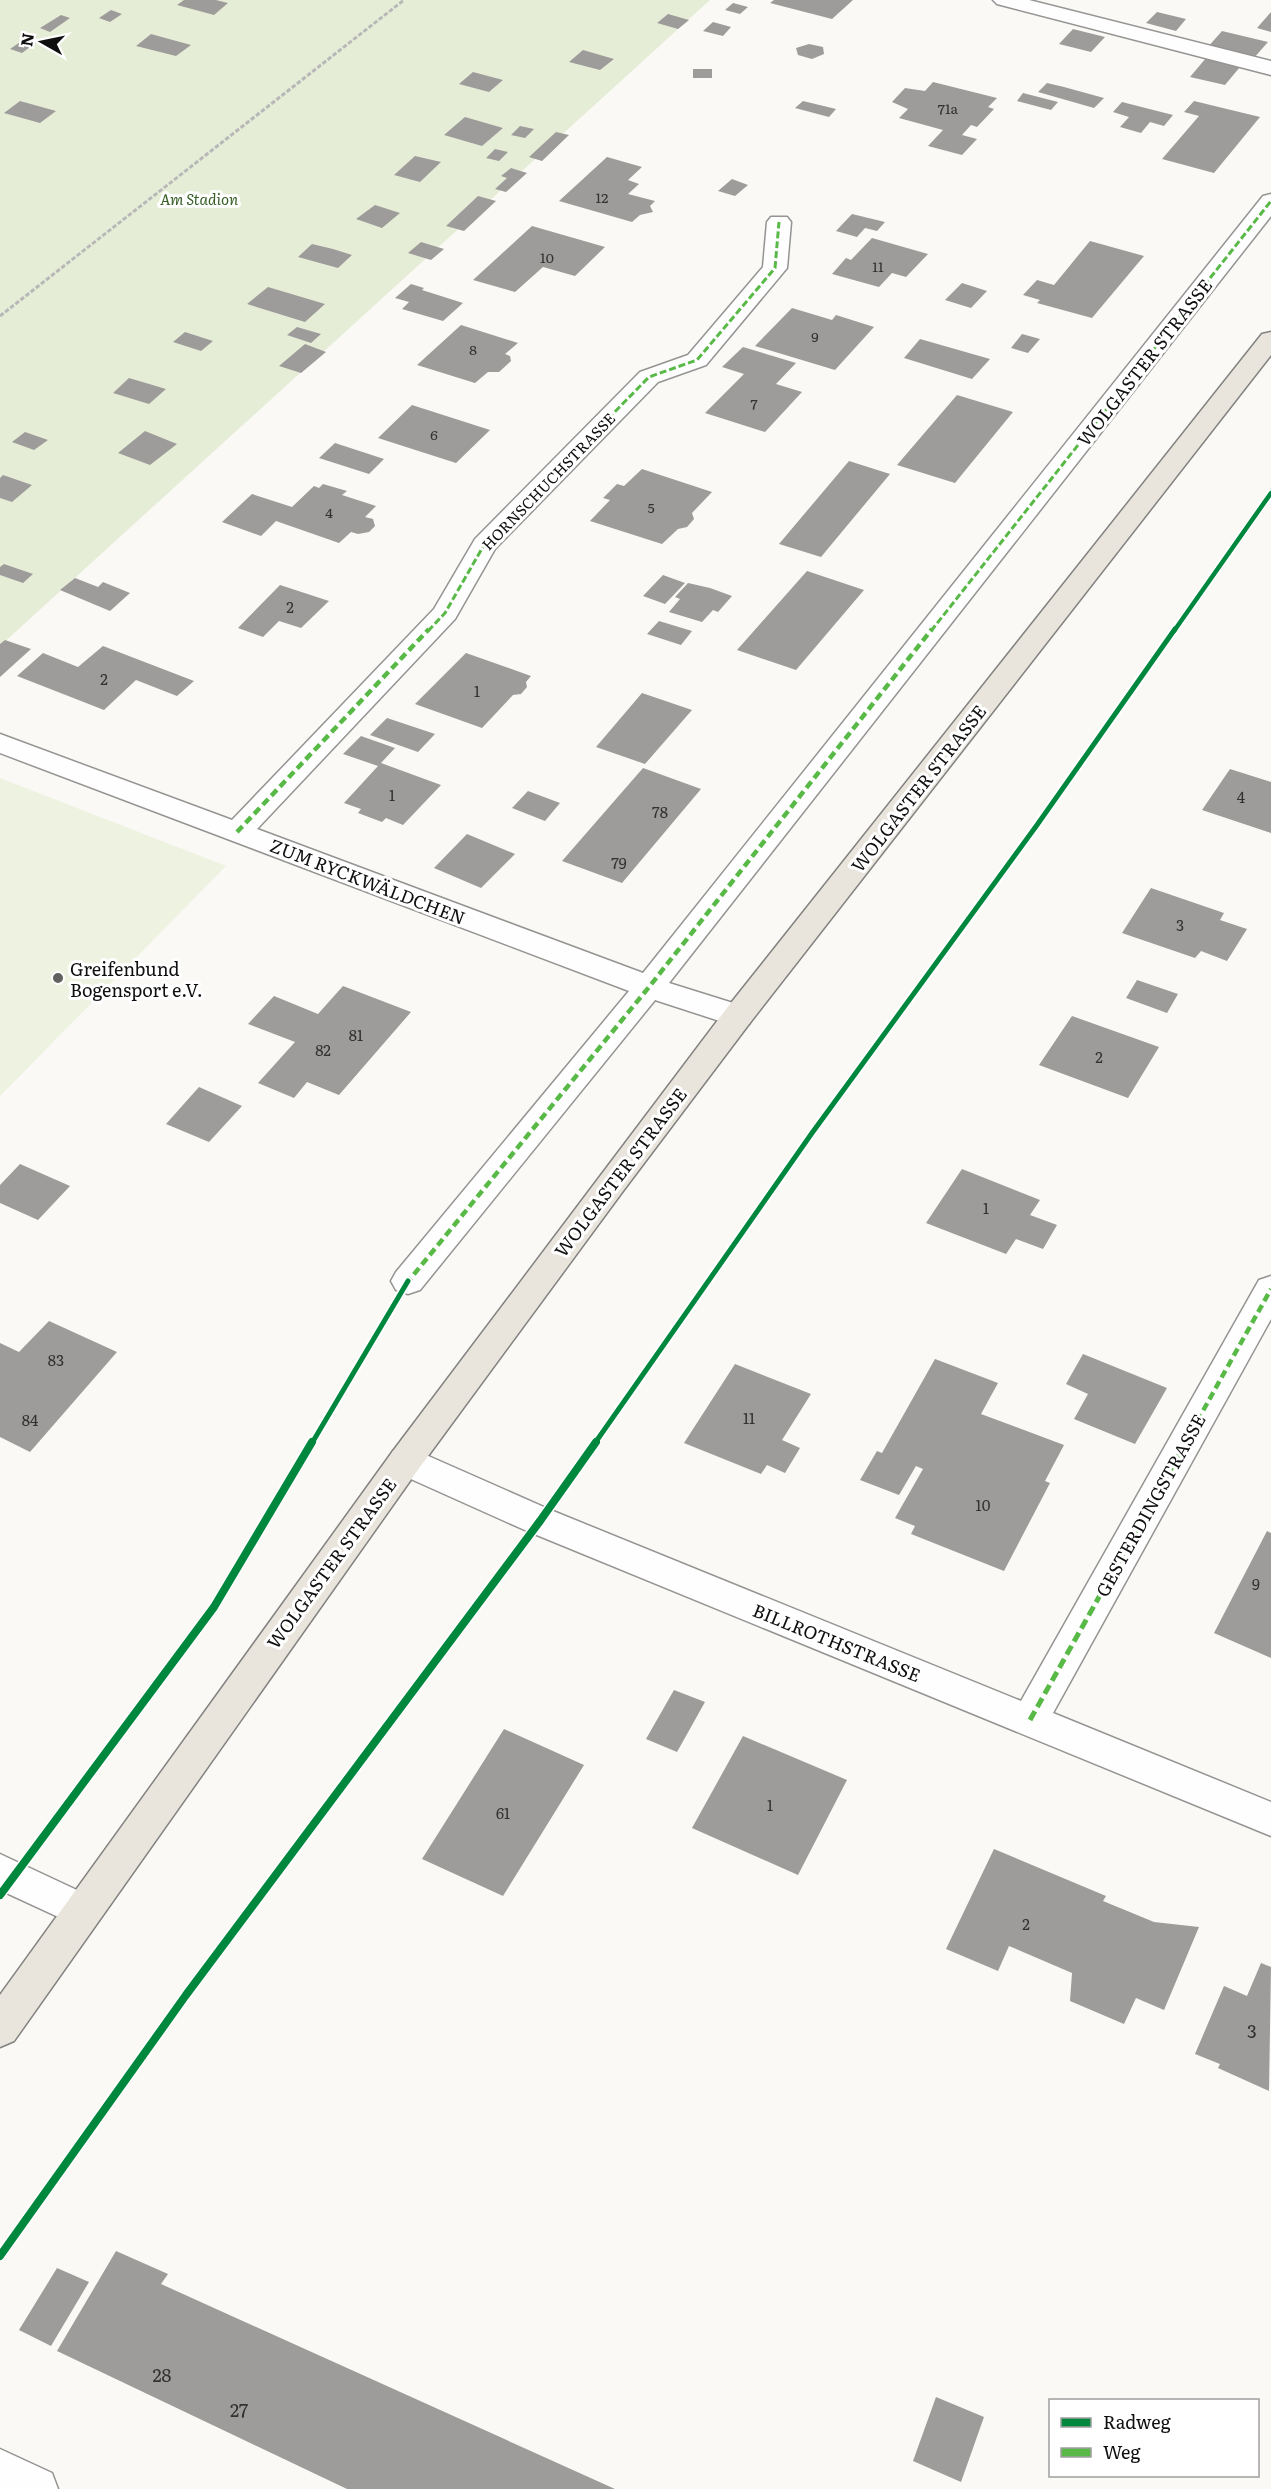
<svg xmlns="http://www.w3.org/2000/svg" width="1271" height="2489" font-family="Literata,serif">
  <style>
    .green { fill: #e6edd7 }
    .pitch { fill: #eef2e1 }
    .building { fill: #9e9c9a }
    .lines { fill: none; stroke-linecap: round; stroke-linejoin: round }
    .minor-casing { stroke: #959493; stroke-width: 3 }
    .major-casing { stroke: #828280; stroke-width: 3 }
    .path { stroke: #b9b8b8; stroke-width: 3; stroke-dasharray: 4.5 2; stroke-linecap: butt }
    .minor { fill: #fefefe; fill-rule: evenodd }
    .major { fill: #eae5dc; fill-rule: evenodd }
    .quiet-far2 { stroke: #58b947; stroke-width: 3; stroke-dasharray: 7 3; stroke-linecap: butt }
    .quiet-far1 { stroke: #58b947; stroke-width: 4.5; stroke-dasharray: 8 4.5; stroke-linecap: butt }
    .quiet { stroke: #58b947; stroke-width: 5; stroke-dasharray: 10 5; stroke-linecap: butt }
    .cycleway-far2-casing { stroke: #fff; stroke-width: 8 }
    .cycleway-far1-casing { stroke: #fff; stroke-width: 9 }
    .cycleway-casing { stroke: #fff; stroke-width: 11 }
    .cycleway-far2 { stroke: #00873e; stroke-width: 4.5 }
    .cycleway-far1 { stroke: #00873e; stroke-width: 5 }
    .cycleway { stroke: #00873e; stroke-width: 8 }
    .poi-dot { fill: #616160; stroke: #fff; stroke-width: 2 }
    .labels { text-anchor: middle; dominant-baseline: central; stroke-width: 6; stroke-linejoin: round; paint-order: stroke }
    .far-number-label { font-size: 14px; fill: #333232 }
    .far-park-label { font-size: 15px; font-style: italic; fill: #385f27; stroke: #fff }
    .far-street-label { font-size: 15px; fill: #0f0f0f; stroke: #fff }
    .number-label { font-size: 15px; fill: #333232 }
    .street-label { font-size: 18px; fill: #0f0f0f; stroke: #fff }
    .poi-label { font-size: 18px; fill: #0f0f0f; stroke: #fff; text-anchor: start }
    .near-number-label { font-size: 18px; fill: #333232 }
  </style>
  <rect width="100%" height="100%" fill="#faf9f5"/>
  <!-- green -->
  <path class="green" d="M0 0H710L0 646Z"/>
  <!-- pitch -->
  <path class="pitch" d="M0 778 226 866 0 1096Z"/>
  <!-- building -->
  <path class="building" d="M184 0H216L228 3 214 15 177 5Z
    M774 0H853L832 19 770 3Z
    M733 3 748 7 740 14 725 10Z
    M111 10 122 14 110 22 99 18Z
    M1157 12 1186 19 1176 31 1146 23Z
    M1271 12V32L1257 28Z
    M668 14 689 20 678 29 657 23Z
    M61 15 70 18 50 32 40 28Z
    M713 22 731 27 723 36 703 31Z
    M1073 29 1105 37 1091 52 1059 44Z
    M1222 31 1268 42 1253 59 1207 48Z
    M151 34 191 45 176 56 136 46Z
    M26 38 38 41 22 53 10 49Z
    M809 44 823 47 824 54 812 59 798 55 796 48Z
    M583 50 614 59 600 70 569 62Z
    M1206 58 1240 67 1225 85 1190 77Z
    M693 69H712V78H693Z
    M473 72 503 80 489 92 459 84Z
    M933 82 997 98 988 107 994 109 977 127 971 125 962 135 977 139 962 155 928 146 943 130 899 118 908 109 892 102 905 88 925 91Z
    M1047 83 1064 87 1104 98 1094 108 1038 92Z
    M1023 93 1058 102 1051 110 1017 101Z
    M20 101 56 111 40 123 4 113Z
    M803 101 836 109 829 117 795 108Z
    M1194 101 1260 117 1214 173 1162 159 1199 116 1184 112Z
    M1122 102 1173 115 1164 126 1150 122 1141 133 1120 127 1129 117 1113 112Z
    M465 117 503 128 482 146 444 135Z
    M520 126 534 129 525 138 511 135Z
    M556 132 569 135 542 161 529 157Z
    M495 149 508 152 499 161 486 158Z
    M415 156 441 162 420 182 394 175Z
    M607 157 642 167 628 180 639 184 628 194 655 201 650 206 653 212 640 215 632 222 559 201Z
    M511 168 527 173 506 192 495 189 507 178 501 176Z
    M732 179 748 185 735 196 718 191Z
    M478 196 496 201 464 231 446 226Z
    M375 205 400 213 382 228 356 219Z
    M852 214 885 222 877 231 865 228 857 237 836 231Z
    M532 226 605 247 575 276 543 267 515 292 473 280Z
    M872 238 928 254 906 277 892 273 879 287 832 274 846 258 851 260Z
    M1090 241 1144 256 1092 318 1037 303 1040 300 1023 295 1037 280 1054 285Z
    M421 242 444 249 431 260 408 253Z
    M312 244 333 249 352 255 338 268 298 257Z
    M962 283 987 291 971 308 945 300Z
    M411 284 424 288 422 290 463 303 443 321 402 309 409 302 395 298Z
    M268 287 325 304 305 322 247 304Z
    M792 308 832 320 836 315 874 327 835 370 755 346Z
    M461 325 518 343 505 354 510 356 511 361 499 372H488L475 383 417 365Z
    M297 327 321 334 311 343 287 335Z
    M185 332 213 341 201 351 173 342Z
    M1022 334 1040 339 1028 353 1011 348Z
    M920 339 990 359 972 379 904 358Z
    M305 344 326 352 301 373 279 366Z
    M743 347 796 363 776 384 802 392 765 432 705 413 744 374 722 367Z
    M129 378 166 389 149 404 113 393Z
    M957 395 1013 412 955 483 897 465Z
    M412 405 490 430 456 463 378 438Z
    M145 431 177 444 150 465 118 453Z
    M25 432 48 440 34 450 12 442Z
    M335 443 384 459 369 474 319 458Z
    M849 461 890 474 821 557 779 544Z
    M642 469 712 492 692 513 694 519 687 527 678 529 662 544 590 521 610 500 603 498 617 484 624 486Z
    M3 475 32 485 12 502 0 498V478Z
    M323 484 347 491 342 495 376 506 365 517 373 519 375 526 369 532 358 534 351 532 339 543 276 521 261 536 222 522 252 494 292 507 314 486 319 488Z
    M4 564 33 574 23 583 0 575V567Z
    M807 571 864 590 796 670 737 650Z
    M663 575 685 583 665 604 643 596Z
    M75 578 98 587 103 582 130 593 110 611 60 590Z
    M688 583 710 588 732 596 718 612 713 610 702 622 669 612 680 599 675 597Z
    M280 585 329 601 301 628 279 621 263 637 238 628Z
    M659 621 692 631 681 645 647 634Z
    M5 640 31 649 0 677V644Z
    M103 646 194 681 177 696 136 680 104 710 17 676 43 653 78 667Z
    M466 653 531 676 526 682 527 687 521 694 513 695 482 728 415 704Z
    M642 693 692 710 645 764 596 747Z
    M387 718 435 734 418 752 370 735Z
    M361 736 395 748 381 763 441 785 403 825 386 818 382 822 358 813 361 809 344 803 378 766 343 754Z
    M643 768 701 789 622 883 562 861Z
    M1230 769 1271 782V833L1202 810Z
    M528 791 560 803 545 821 512 808Z
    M467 834 515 854 481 888 434 868Z
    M1151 888 1224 913 1220 920 1247 929 1227 961 1201 951 1195 958 1122 933Z
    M1137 980 1178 994 1167 1013 1126 998Z
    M343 986 411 1012 339 1095 307 1082 294 1098 258 1083 295 1042 248 1024 274 996 318 1014Z
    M1072 1016 1159 1047 1128 1098 1039 1065Z
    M199 1087 242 1106 209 1142 166 1124Z
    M20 1164 70 1186 38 1220 0 1203V1185Z
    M962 1169 1040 1200 1030 1215 1057 1225 1043 1249 1016 1239 1006 1254 926 1223Z
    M49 1321 117 1352 30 1452 0 1437V1343L19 1352Z
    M1083 1354 1167 1388 1135 1444 1074 1419 1088 1394 1066 1384Z
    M935 1359 998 1383 981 1414 1064 1445 1045 1481 1050 1483 1004 1571 911 1534 915 1526 895 1518 923 1469 916 1466 899 1495 860 1480 877 1451 882 1453Z
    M735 1364 811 1394 782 1440 800 1448 785 1473 767 1465 761 1474 684 1443Z
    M1267 1531 1271 1533V1658L1214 1633Z
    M674 1690 705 1702 677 1752 646 1739Z
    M504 1729 584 1765 503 1896 422 1859Z
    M743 1736 847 1780 798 1875 692 1828Z
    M994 1849 1106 1896 1103 1901 1154 1922 1199 1927 1164 2010 1136 1998 1124 2024 1070 2001 1072 1973 1009 1946 998 1971 946 1949Z
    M1261 1963 1271 1967 1269 2091 1218 2068 1220 2064 1195 2054 1224 1986 1247 1996Z
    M116 2251 168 2274 161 2284 615 2489H347L57 2351Z
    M57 2268 89 2282 51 2346 19 2330Z
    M936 2397 984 2417 961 2482 913 2461Z"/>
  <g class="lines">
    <defs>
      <path id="minor" d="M993 0H1029L1271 61V75L997 4Z
        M1271 194V216L669 983 749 1008 753 1016 749 1024 738 1027 655 1000 420 1290 408 1294 396 1290 391 1281 396 1272 629 991 0 753V734L232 820 434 609 475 539 640 372 688 355 763 267 767 222 771 217H787L791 222 787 268 706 365 658 382 495 549 455 619 257 829 643 973 1263 196Z
        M1271 1276V1319L1053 1713 1271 1802V1836L527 1531 393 1471 387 1461 393 1451 405 1447 417 1451 553 1511 1021 1701 1259 1280Z
        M0 1854 96 1899 102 1911 96 1923 82 1928 0 1890Z
        M0 2449 52 2473 58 2489H0Z"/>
      <path id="major" d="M1271 332V355L749 1024 623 1191 417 1471 14 2041 0 2047V1995L393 1451 601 1175 727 1008 1262 334Z"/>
    </defs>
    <!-- minor casing -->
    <use href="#minor" class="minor-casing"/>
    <!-- major casing -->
    <use href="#major" class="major-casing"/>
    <!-- path -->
    <path class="path" d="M0 316 404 0"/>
    <!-- minor -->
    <use href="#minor" class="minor"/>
    <!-- major -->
    <use href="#major" class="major"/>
    <!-- quiet-far2 -->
    <path class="quiet-far2" d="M428 631 445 613 484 545 649 377 697 360 775 268 779 222
      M931 631 1271 201"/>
    <!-- quiet-far1 -->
    <path class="quiet-far1" d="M237 832 429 629
      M406 1284 649 987 932 629
      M1185 1443 1271 1289"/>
    <!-- quiet -->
    <path class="quiet" d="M1030 1720 1186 1442"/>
    <defs>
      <path id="cycleway-far2" d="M1174 631 1271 493"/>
      <path id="cycleway-far1" d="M312 1443 408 1281
        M595 1443 812 1133 1037 825 1175 629"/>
      <path id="cycleway" d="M0 1895 214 1607 312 1442
        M0 2256 186 1995 540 1521 596 1442"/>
    </defs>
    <!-- cycleway-far2 casing -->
    <use href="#cycleway-far2" class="cycleway-far2-casing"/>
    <!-- cycleway-far1 casing -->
    <use href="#cycleway-far1" class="cycleway-far1-casing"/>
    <!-- cycleway casing -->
    <use href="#cycleway" class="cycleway-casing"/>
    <!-- cycleway-far2 -->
    <use href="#cycleway-far2" class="cycleway-far2"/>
    <!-- cycleway-far1 -->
    <use href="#cycleway-far1" class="cycleway-far1"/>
    <!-- cycleway -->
    <use href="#cycleway" class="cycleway"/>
  </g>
  <!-- markers -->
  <circle class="poi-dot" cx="58" cy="978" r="6"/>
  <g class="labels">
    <!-- far-number labels -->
    <g class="far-number-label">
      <text x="948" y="108">71a</text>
      <text x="602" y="197">12</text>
      <text x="547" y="257">10</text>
      <text x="878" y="266">11</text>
      <text x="815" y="336">9</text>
      <text x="473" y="349">8</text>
      <text x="754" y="403">7</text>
      <text x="434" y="434">6</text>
      <text x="651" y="507">5</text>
      <text x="329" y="512">4</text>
    </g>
    <!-- far-park labels -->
    <g class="far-park-label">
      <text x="199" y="198">Am Stadion</text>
    </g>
    <!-- far-street labels -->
    <g class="far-street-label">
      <text transform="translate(548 481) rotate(-46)">HORNSCHUCHSTRASSE</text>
    </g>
    <!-- number labels -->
    <g class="number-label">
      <text x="290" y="606">2</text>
      <text x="104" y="678">2</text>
      <text x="477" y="690">1</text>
      <text x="392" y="794">1</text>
      <text x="1241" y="796">4</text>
      <text x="660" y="811">78</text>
      <text x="619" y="862">79</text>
      <text x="1180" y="924">3</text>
      <text x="356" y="1034">81</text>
      <text x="323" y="1049">82</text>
      <text x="1099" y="1056">2</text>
      <text x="986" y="1207">1</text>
      <text x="56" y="1359">83</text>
      <text x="749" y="1417">11</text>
      <text x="30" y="1419">84</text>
      <text x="983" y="1504">10</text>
      <text x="1256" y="1583">9</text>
      <text x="770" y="1804">1</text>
      <text x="503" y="1812">61</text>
      <text x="1026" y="1923">2</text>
    </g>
    <!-- street labels -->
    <g class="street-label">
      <text transform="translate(1144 362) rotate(-52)">WOLGASTER STRASSE</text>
      <text transform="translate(918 788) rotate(-52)">WOLGASTER STRASSE</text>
      <text transform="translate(368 881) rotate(21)">ZUM RYCKWÄLDCHEN</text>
      <text transform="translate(620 1172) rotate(-53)">WOLGASTER STRASSE</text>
      <text transform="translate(1150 1505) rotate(-61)">GESTERDINGSTRASSE</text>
      <text transform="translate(331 1563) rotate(-54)">WOLGASTER STRASSE</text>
      <text transform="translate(837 1642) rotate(22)">BILLROTHSTRASSE</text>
    </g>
    <!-- poi labels -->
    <g class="poi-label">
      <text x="70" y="968">Greifenbund<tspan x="70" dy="21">Bogensport e.V.</tspan></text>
    </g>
    <!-- near-number labels -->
    <g class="near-number-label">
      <text x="1252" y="2030">3</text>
      <text x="162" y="2374">28</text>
      <text x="239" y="2409">27</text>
    </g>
  </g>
  <!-- legend -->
  <rect x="1049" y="2399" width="210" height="78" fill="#ffffff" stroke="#9f9f9f" stroke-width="1.5"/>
  <rect x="1061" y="2418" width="30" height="9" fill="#00873e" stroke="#9f9f9f" stroke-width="1.5"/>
  <text x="1103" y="2429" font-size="18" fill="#0f0f0f">Radweg</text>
  <rect x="1061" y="2448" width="30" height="9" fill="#58b947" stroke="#9f9f9f" stroke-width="1.5"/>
  <text x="1103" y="2459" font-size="18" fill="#0f0f0f">Weg</text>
  <!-- north arrow -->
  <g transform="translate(42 42) rotate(279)" stroke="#ffffff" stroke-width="4.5" paint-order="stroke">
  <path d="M0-4.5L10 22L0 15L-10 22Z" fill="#0f0f0f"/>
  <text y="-9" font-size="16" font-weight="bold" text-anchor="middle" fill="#0f0f0f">N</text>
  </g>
</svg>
